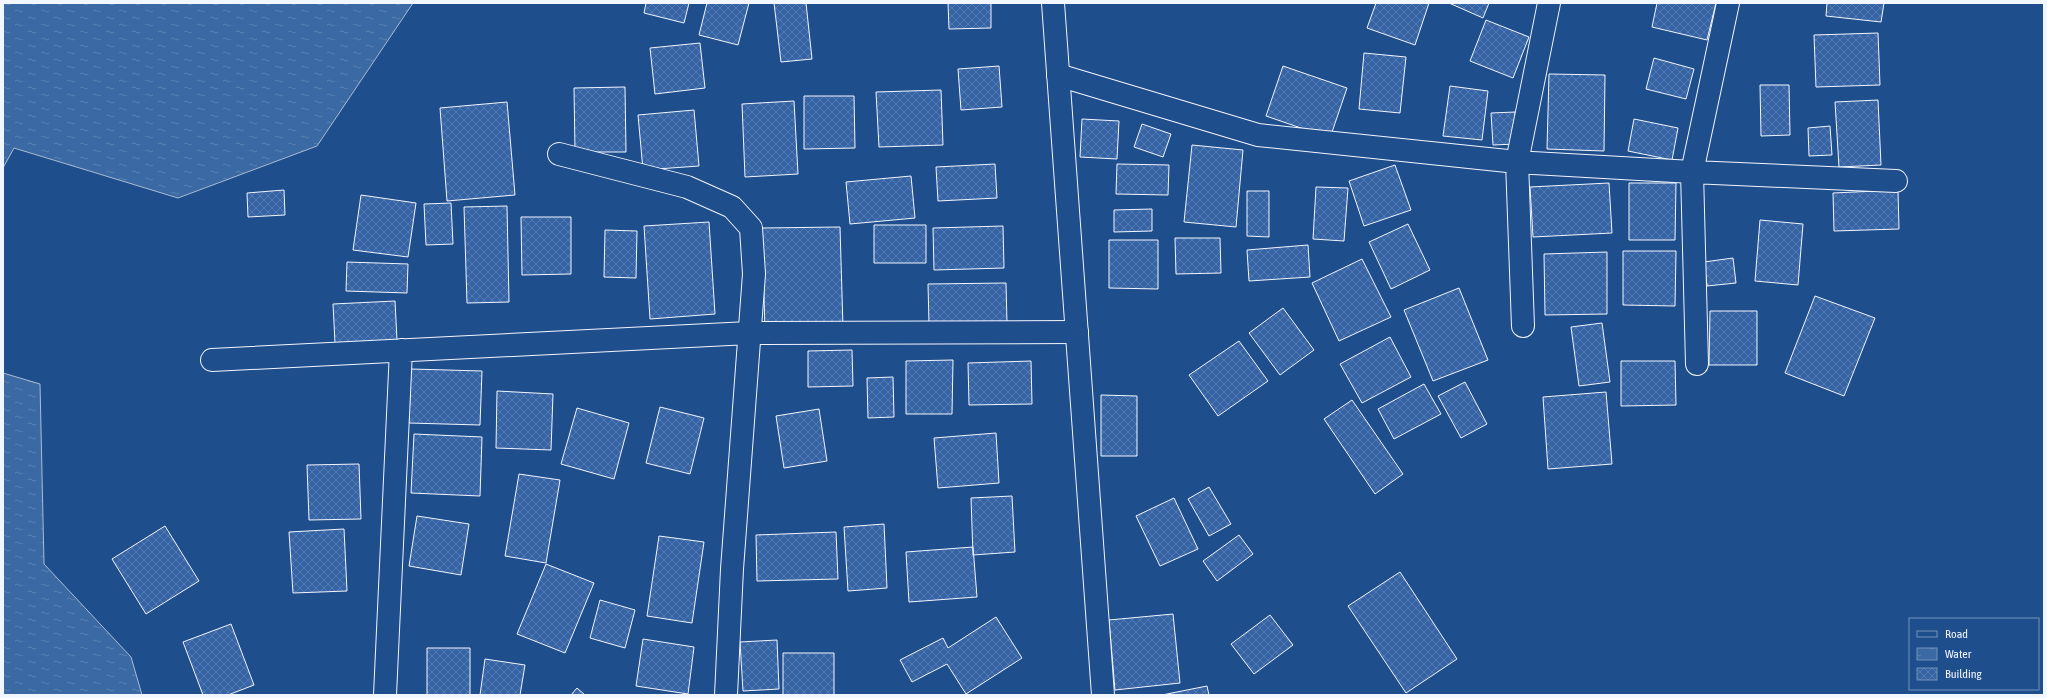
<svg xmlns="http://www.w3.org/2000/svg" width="2047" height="698" font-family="'Asap Condensed',sans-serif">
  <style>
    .water { fill: url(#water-ripples); stroke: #a8bbd7 }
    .building { fill: url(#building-cross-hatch); stroke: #f2f6ff }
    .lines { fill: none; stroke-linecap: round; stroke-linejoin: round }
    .street-casing { stroke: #f2f6ff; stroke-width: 24 }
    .highway-casing { stroke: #f2f6ff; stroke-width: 24 }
    .street { stroke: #1f4e8c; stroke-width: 22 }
    .highway { stroke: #1f4e8c; stroke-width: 22 }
  </style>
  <defs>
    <pattern id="water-ripples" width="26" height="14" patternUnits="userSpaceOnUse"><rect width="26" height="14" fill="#3b69a3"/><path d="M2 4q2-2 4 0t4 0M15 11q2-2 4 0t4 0" fill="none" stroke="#587fb1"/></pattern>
    <pattern id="building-cross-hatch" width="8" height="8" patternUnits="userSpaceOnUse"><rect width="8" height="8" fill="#3563a3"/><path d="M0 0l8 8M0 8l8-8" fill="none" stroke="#537ab1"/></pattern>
  </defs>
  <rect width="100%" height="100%" fill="#1f4e8c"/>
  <!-- water -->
  <path class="water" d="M3 3H413L317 146 178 198 14 148 3 168Z
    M3 373 40 384 44 564 131 657 142 695H3Z"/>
  <!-- building -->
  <path class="building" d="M646 3H689L684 23 644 13Z
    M707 3H749L738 45 699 35Z
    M774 3H806L812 59 781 62Z
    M948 3H991V28L949 29Z
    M1376 3H1429L1415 45 1367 28Z
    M1449 3H1489L1483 18Z
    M1657 3H1716L1707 40 1652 27Z
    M1827 3H1884L1881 22 1826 16Z
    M1486 20 1529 37 1513 78 1470 61Z
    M1878 33 1880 85 1816 87 1814 35Z
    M700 43 705 88 655 94 650 48Z
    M1364 53 1406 57 1400 113 1359 109Z
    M1654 58 1694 69 1686 99 1646 89Z
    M999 66 1002 107 961 110 958 69Z
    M1283 66 1347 88 1330 138 1266 116Z
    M1549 74 1605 75 1604 151 1547 149Z
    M1760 85H1789L1790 135 1761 136Z
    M1450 86 1488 91 1482 140 1443 136Z
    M625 87 626 152H575L574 88Z
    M941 90 943 145 879 147 876 92Z
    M804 96H854L855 148 804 149Z
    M1878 100 1881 165 1839 167 1835 102Z
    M794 101 798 174 745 177 742 104Z
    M507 102 515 195 447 201 440 108Z
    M694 110 699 166 643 170 638 115Z
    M1515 112 1516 144 1493 145 1491 113Z
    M1082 119 1119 121 1117 159 1080 157Z
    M1634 119 1678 128 1672 160 1628 151Z
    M1142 124 1171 134 1163 157 1134 147Z
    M1830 126 1832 155 1809 156 1808 128Z
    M1192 145 1243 150 1236 227 1184 222Z
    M995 164 997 198 938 201 936 167Z
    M1117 164 1169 165 1168 195 1116 194Z
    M1395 165 1411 210 1364 226 1349 181Z
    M911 176 915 218 850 224 846 182Z
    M1609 183 1612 233 1533 237 1530 187Z
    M1629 183H1676L1675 240H1629Z
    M1316 187 1348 188 1344 241 1313 239Z
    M284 190 285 215 248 217 247 193Z
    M1898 190 1899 229 1834 231 1833 193Z
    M1247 191H1269V237L1247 236Z
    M361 195 416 203 408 257 353 250Z
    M451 203 453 244 426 245 424 204Z
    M507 206 509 302 467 303 464 207Z
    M1152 209V231L1114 232V210Z
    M521 217H571V274L522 275Z
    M1760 220 1803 224 1798 285 1755 281Z
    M709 222 715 314 650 319 644 226Z
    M1408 224 1430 270 1391 289 1369 242Z
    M874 225H926V263H874Z
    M1003 226 1004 268 934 270 933 228Z
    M840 227 843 328 765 330 762 228Z
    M605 230 637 231 636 278 604 277Z
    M1175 238H1220L1221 273 1176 274Z
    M1109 240H1158V289L1109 288Z
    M1308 245 1310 277 1249 281 1247 250Z
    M1623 251H1676L1675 306 1623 305Z
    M1607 252V314L1545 315 1544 254Z
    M1733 258 1736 283 1707 286 1704 262Z
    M1362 259 1391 317 1339 341 1312 283Z
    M347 262 408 264 407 293 346 291Z
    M1006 283 1007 323 929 324 928 284Z
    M1459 288 1488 360 1433 381 1404 310Z
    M1815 296 1875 318 1844 396 1785 373Z
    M395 301 397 340 335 343 333 304Z
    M1283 308 1314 350 1280 375 1249 333Z
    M1710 311H1757V365H1709Z
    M1602 323 1610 382 1579 386 1571 327Z
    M1390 337 1411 377 1362 403 1340 364Z
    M1239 341 1268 381 1218 416 1189 375Z
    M852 350 853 386 808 387V351Z
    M953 360 952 414H906V361Z
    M1031 361 1032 404 969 405 968 363Z
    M1621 361H1675L1676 405 1621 406Z
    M411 369 482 371 480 425 409 423Z
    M893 377 894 417 868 418 867 378Z
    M1465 382 1487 424 1461 438 1438 396Z
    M1424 384 1441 414 1394 439 1378 409Z
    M497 391 553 394 551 450 496 448Z
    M1606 392 1612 464 1548 469 1543 397Z
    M1101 395 1137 396V456H1101Z
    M1352 400 1403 474 1375 494 1324 419Z
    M660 407 704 418 690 474 646 463Z
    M577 408 629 423 614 479 561 464Z
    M819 409 827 461 784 468 776 416Z
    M996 433 999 483 938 488 934 438Z
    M414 434 482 437 480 496 411 493Z
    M359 464 361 519 309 520 307 465Z
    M519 474 560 480 546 563 505 556Z
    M1209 487 1231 524 1209 536 1188 499Z
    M1012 496 1015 552 973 555 971 498Z
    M1174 498 1198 549 1160 566 1136 516Z
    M417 516 469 524 461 575 409 566Z
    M884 524 887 588 848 591 844 527Z
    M165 526 199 581 146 614 112 559Z
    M344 529 347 591 293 593 289 532Z
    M836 532 838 579 757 581 756 535Z
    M1239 535 1253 554 1217 581 1203 561Z
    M659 536 704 542 692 623 647 616Z
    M973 547 977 597 909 602 906 552Z
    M546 564 594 583 565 653 517 634Z
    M1400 572 1457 659 1406 693 1348 606Z
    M600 600 635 610 625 648 590 638Z
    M1173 614 1180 683 1115 690 1109 620Z
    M1270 615 1293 645 1254 674 1231 644Z
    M996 617 1022 658 966 694 947 664 912 682 900 660 943 638 948 648Z
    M231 624 254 685 228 695H203L183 642Z
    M643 639 694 647 688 694 636 686Z
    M777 640 779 689 743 691 740 642Z
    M427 648H470V695H427Z
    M783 653H834V695H783Z
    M485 659 525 665 520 695H480Z
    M1207 686 1209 695H1162Z
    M577 688 585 695H571Z"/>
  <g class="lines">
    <defs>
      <path id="street" d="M1058 75 1258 135 1517 162 1692 172 1896 181
        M559 154 687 187 732 207 751 228 754 274 732 569 726 695
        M1523 326 1517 162 1549 3
        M212 360 749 333 1077 332
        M1697 364 1692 172 1728 3
        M385 695 401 350"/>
      <path id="highway" d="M1053 3 1103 695"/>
    </defs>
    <!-- street casing -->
    <use href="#street" class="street-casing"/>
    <!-- highway casing -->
    <use href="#highway" class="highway-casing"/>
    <!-- street -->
    <use href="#street" class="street"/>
    <!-- highway -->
    <use href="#highway" class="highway"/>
  </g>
  <!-- border -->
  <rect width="2047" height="698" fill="none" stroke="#f2f6ff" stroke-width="8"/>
  <!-- legend -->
  <rect x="1909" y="618" width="130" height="72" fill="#1f4e8c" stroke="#7391ba"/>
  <rect x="1917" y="631" width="20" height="6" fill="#1f4e8c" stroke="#7391ba"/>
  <text x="1945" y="638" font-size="12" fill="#f2f6ff">Road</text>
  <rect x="1917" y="648" width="20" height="12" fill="url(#water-ripples)" stroke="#7391ba"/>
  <text x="1945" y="658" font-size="12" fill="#f2f6ff">Water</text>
  <rect x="1917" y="668" width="20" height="12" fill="url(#building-cross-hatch)" stroke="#7391ba"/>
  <text x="1945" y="678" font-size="12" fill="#f2f6ff">Building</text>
</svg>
